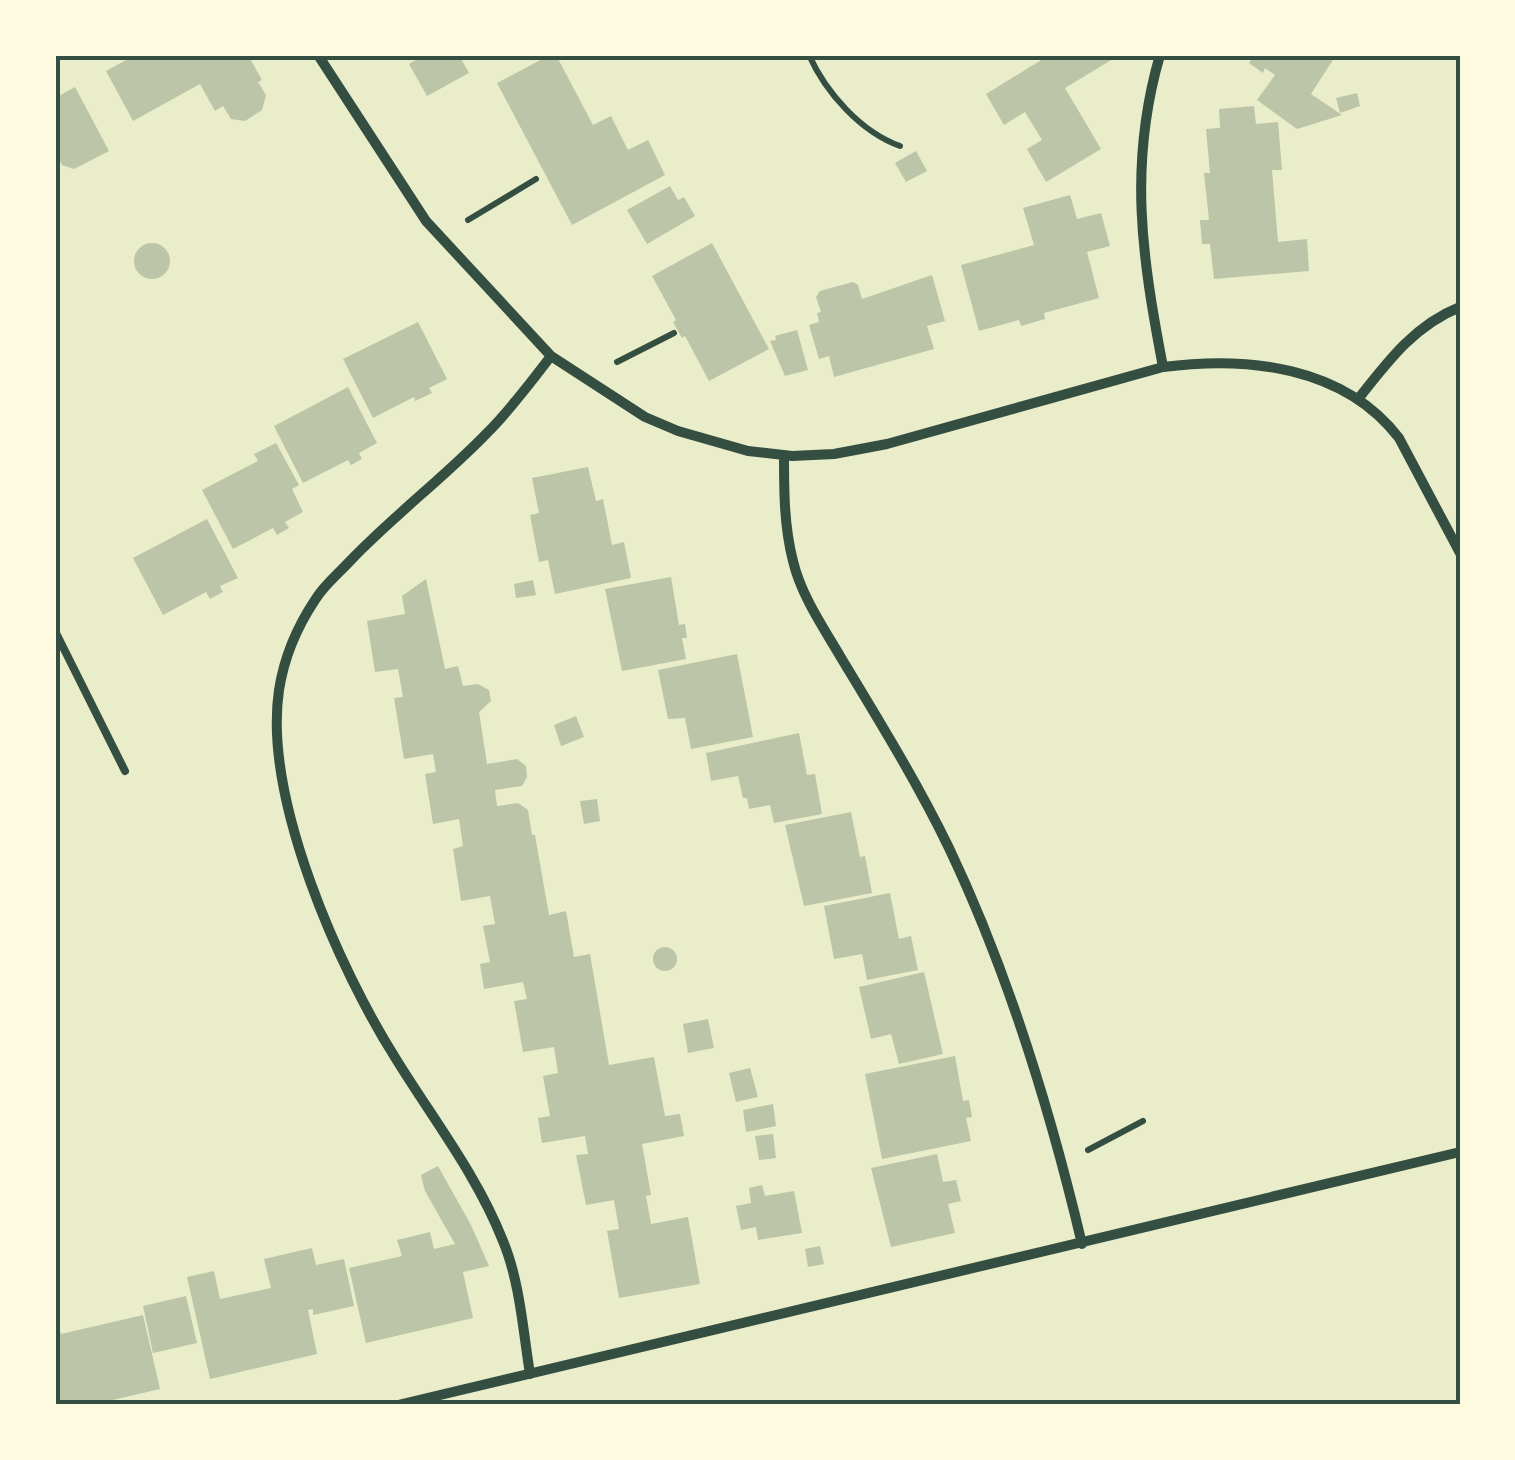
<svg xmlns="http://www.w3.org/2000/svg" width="1515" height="1460" font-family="'Fira Sans Condensed',sans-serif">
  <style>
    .building { fill: #bcc5a7 }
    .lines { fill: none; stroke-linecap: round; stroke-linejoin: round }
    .path { stroke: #344e41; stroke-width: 6 }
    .service { stroke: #344e41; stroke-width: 8 }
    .minor { stroke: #344e41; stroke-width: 10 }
    .neatline { fill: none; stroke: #344e41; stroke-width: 4 }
  </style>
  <rect width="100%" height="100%" fill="#e9edc9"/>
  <!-- building -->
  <path class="building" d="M135 55H248L262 80 258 82 266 95 262 110 245 121 231 119 223 106 215 111 200 84 133 121 106 71Z
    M424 55H459L469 73 427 96 409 64Z
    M550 55H556L593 125 611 116 628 150 648 140 665 175 572 225 497 83Z
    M1041 55H1111L1113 59 1065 88 1101 149 1046 182 1027 149 1042 140 1025 112 1004 125 986 94 1043 59Z
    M1246 55H1336L1311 94 1342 115 1297 129 1257 100 1275 75 1265 68 1263 73 1249 63 1252 59Z
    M75 87 109 151 74 169 62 165 59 159 55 161V98Z
    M1357 93 1360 106 1340 113 1336 98Z
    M1254 106 1256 124 1278 122 1282 170H1272L1278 242 1307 239 1309 271 1214 279 1210 244H1202L1200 220H1209L1204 173H1210L1206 129 1220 128 1219 109Z
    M916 151 927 171 906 182 895 163Z
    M670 186 678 200 684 197 695 216 647 244 627 210Z
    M1070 195 1077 219 1101 213 1110 246 1087 252 1099 298 1044 313 1045 319 1021 326 1019 320 979 331 961 265 1034 245 1023 208Z
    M712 243 769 349 709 381 685 336 682 338 673 322 676 320 652 276Z
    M134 261a18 18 0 1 1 36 0a18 18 0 1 1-36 0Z
    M932 275 945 321 927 326 934 349 834 377 829 356 819 359 809 325 819 322 817 313 821 312 816 297 820 291 853 282 858 285 862 299Z
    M418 322 447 379 429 388 432 393 415 401 414 397 373 418 343 359Z
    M797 330 808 370 785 376 770 341 776 340 775 336Z
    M348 387 377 443 359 453 362 459 351 465 348 460 303 483 274 426Z
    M276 443 299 485 292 489 303 512 285 522 289 528 277 535 273 528 233 549 202 490 258 461 254 454Z
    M588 467 596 501 603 499 612 545 624 542 631 578 555 594 548 560 539 562 530 515 539 513 532 478Z
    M207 519 238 578 220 586 223 592 210 599 206 592 163 615 133 558Z
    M671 577 679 625 685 624 687 638H682L686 659 622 671 605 589Z
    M426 579 445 669 458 666 463 686 478 684 489 690 491 701 479 712 487 764 517 759 526 766 527 777 522 786 495 790 497 806 518 803 528 810 532 835H535L549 915 566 911 574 957 590 954 609 1065 654 1057 665 1116 680 1114 684 1136 642 1144 651 1195 646 1196 651 1224 688 1217 700 1284 619 1298 607 1231 619 1229 614 1200 586 1205 576 1155 588 1154 585 1136 542 1143 538 1118 550 1116 543 1076 558 1073 554 1047 523 1052 514 1001 527 999 523 982 484 989 480 964 490 962 483 926 495 924 490 896 461 901 453 849 463 846 459 819 433 824 425 774 436 772 433 754 404 759 394 698 403 697 398 669 375 672 367 621 405 614 402 596Z
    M533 580 536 595 516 598 514 584Z
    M737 654 753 737 691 749 685 718 668 719 658 670Z
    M576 716 584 737 561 746 554 725Z
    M799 733 807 775 815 774 822 814 774 823 770 805 749 809 747 798H743L738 776 711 781 706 753Z
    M597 799 600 821 584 824 580 801Z
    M851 812 860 857 865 856 872 893 804 906 785 825Z
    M890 893 899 939 911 936 918 970 867 980 862 954 834 959 824 906Z
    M653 959a12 12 0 1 1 24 0a12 12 0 1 1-24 0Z
    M924 972 943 1054 899 1064 891 1034 871 1039 859 987Z
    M708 1019 714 1048 688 1053 683 1024Z
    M955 1056 963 1101 969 1100 972 1117 966 1118 971 1141 882 1159 865 1074Z
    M750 1068 758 1097 736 1102 729 1073Z
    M773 1104 776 1126 746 1132 743 1110Z
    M773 1134 776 1158 759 1160 755 1136Z
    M937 1154 943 1182 956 1180 961 1201 948 1204 955 1233 891 1247 871 1168Z
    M438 1166 471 1225 489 1266 463 1272 473 1318 366 1343 349 1268 402 1256 397 1240 430 1232 434 1249 455 1244 425 1191 421 1175Z
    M762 1185 765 1196 794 1191 802 1233 758 1240 756 1227 741 1230 736 1206 751 1203 749 1188Z
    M820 1246 824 1264 808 1267 805 1249Z
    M312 1248 316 1265 344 1259 354 1306 313 1315V1309L308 1310 317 1354 210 1379 187 1277 214 1271 220 1299 271 1288 264 1259Z
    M186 1296 197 1343 153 1353 143 1306Z
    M143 1315 160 1389 91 1405H55V1317L61 1334Z"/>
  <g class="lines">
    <!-- path -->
    <path class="path" d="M809 55C826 93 861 132 900 146
      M468 220 536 179
      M617 362 674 333
      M1088 1150 1143 1121"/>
    <!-- service -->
    <path class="service" d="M55 631 125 771"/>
    <!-- minor -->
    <path class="minor" d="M318 55 426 221 551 356 645 417 678 431 748 451 792 456 834 454 887 444 1163 367C1247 356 1344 366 1399 438L1460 553
      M1160 55C1128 165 1142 257 1163 367
      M1359 398C1388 361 1415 325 1460 307
      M784 455C784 491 784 526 793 561 801 595 823 627 840 656 878 719 917 782 949 848 1009 974 1050 1109 1082 1244
      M530 1374C523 1331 520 1282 503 1241 477 1175 433 1119 396 1059 339 969 263 798 279 690 284 658 297 627 315 600 324 585 339 573 350 561 394 515 445 477 488 432 511 409 531 382 551 356
      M398 1405 1460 1152"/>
  </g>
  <!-- border -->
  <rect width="1515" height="1460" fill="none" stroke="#fefae0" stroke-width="115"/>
  <rect x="58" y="58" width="1400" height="1344" class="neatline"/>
</svg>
